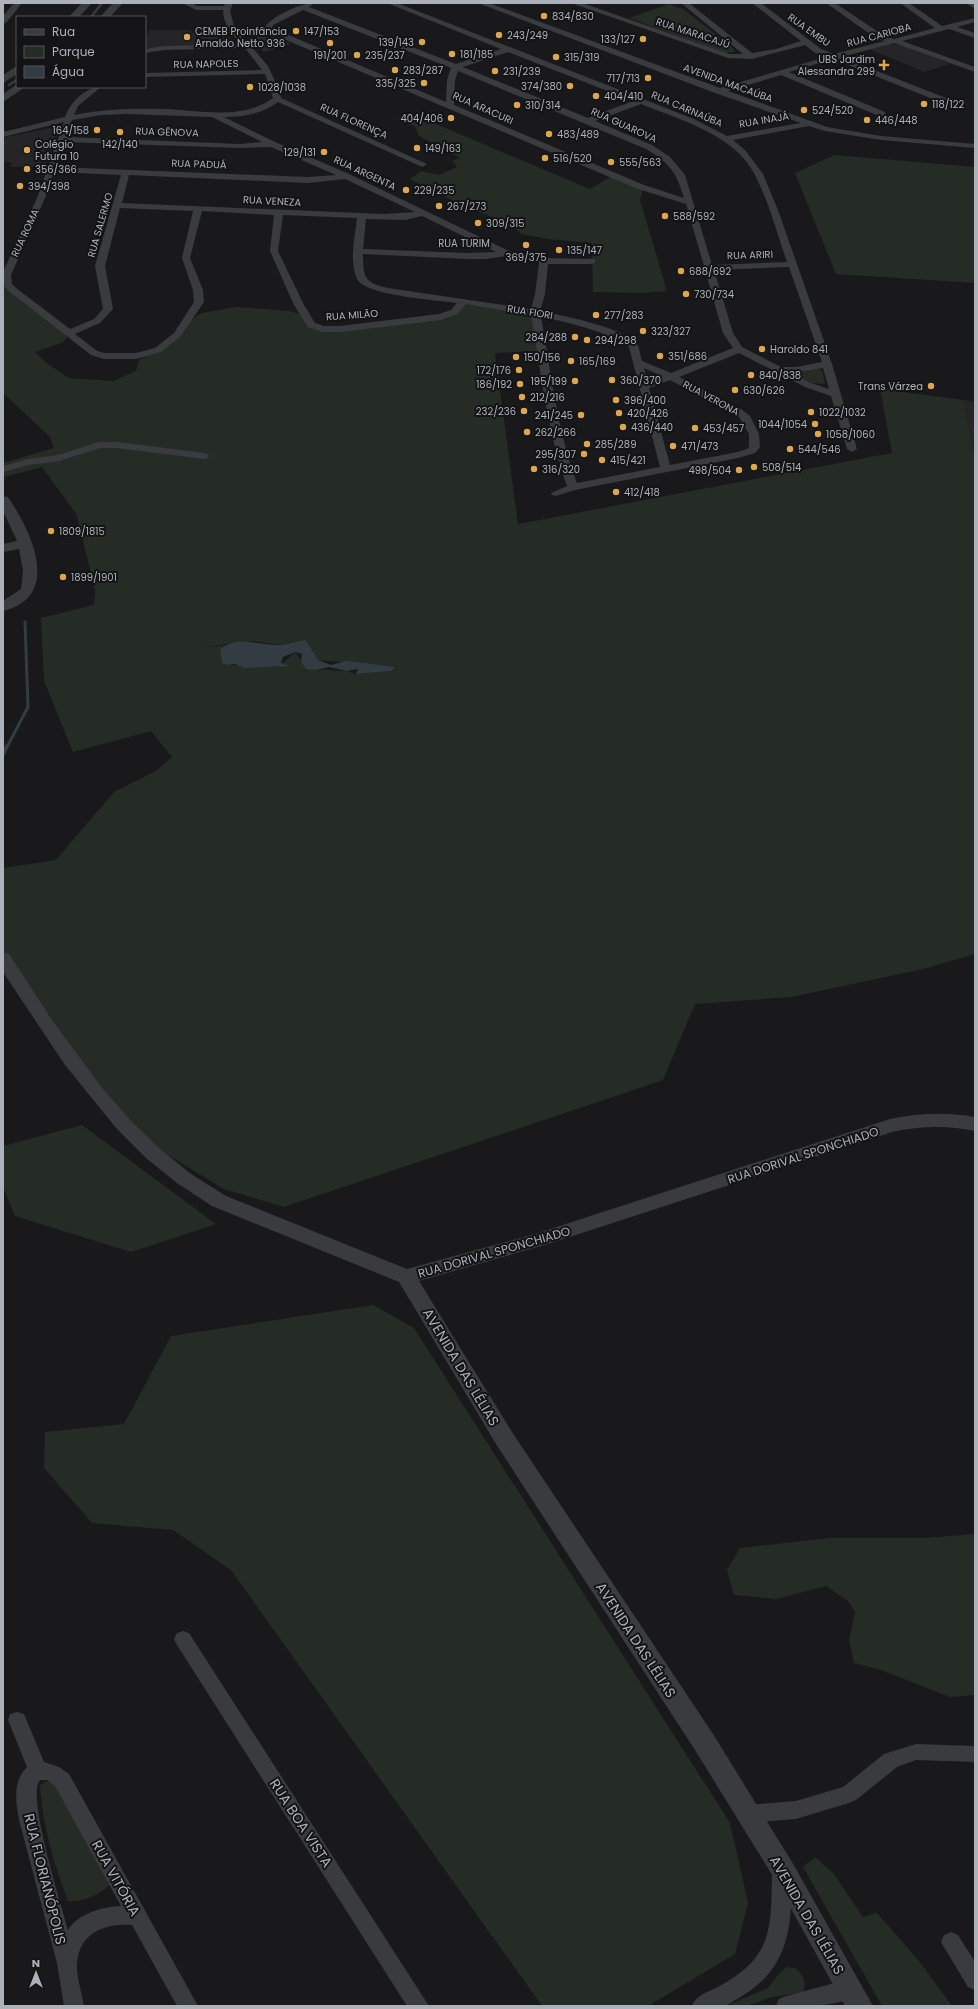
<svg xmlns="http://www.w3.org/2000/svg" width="978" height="2009" font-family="Poppins,sans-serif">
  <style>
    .built { fill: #252528 }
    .green { fill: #252c26; fill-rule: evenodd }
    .water { fill: #343c43 }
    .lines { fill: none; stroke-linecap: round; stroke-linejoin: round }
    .stream-far2 { stroke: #343c43; stroke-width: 2.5 }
    .stream-far1 { stroke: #343c43; stroke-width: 3 }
    .stream { stroke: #343c43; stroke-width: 4 }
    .minor { fill: #3a3b3f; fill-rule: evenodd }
    .tertiary { fill: #3a3b3f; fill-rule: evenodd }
    .poi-dot { fill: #dea64d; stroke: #141416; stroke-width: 1.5 }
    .labels { text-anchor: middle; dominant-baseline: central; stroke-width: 4; stroke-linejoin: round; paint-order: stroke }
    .far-poi-label { font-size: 10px; fill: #adb1b9; stroke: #141416; text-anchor: start }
    .far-street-label { font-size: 10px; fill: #adb1b9; stroke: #141416 }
    .street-label { font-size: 12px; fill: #adb1b9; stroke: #141416 }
    .near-street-label { font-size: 14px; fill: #adb1b9; stroke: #141416 }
  </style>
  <rect width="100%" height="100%" fill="#19191b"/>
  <!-- built -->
  <path class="built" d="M149 30H191V33L224 31 232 41 223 44 145 48V33H149Z
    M889 44 901 45 950 64 924 72 869 49Z
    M49 128 56 129 59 131 45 167H10L12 162H3V138Z
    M963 400 975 402V457Z"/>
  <!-- green -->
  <path class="green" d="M669 4 683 9 732 47 735 52 724 53 629 18Z
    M269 34 291 44 264 52 249 37Z
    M412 114 590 189 614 175 643 189 640 200 667 291 643 293 593 292 592 243 548 239 522 234 509 224 460 204 410 179 421 171 439 175 457 167 452 161 460 158 419 136 415 126 396 119Z
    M835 155 975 167V283L836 274 795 173Z
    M3 285 13 290 69 333 64 342 35 352 45 362 69 378 113 381 136 371 139 360 158 350 188 321 202 313 236 307 289 311 305 315 316 327 323 329 441 317 463 302 535 312 541 351 495 353 518 524 892 453 880 389 963 400 975 457V954L923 969 791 997 695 1004 663 1080 284 1207 224 1189 133 1134 3 958V868L56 860 114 792 154 772 172 757 151 731 73 752 44 681 41 618 94 605 95 591 77 515 42 467 4 477 3 475V463L54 448 50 437 3 393ZM306 640 318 660 397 667 391 671 356 674 347 671 307 669 295 652 278 667 228 665 222 662 220 649 226 645 195 648 253 641 281 645Z
    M818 368 822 371 825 384 812 383 794 374 799 371Z
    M82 1125 216 1224 131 1252 15 1216 3 1187V1146Z
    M373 1305 414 1328 730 1823 748 1903 735 1954 648 2006H542L231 1570 173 1530 92 1523 44 1468 45 1432 124 1424 171 1336Z
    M975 1534V1695L950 1697 881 1670 854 1663 849 1640 855 1612 849 1602 826 1586 777 1599 734 1595 727 1570 740 1548 831 1538H925Z
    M51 1779 56 1780 110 1884C103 1894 80 1903 68 1901 54 1865 42 1824 40 1785Z
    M815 1857 833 1873 863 1917 877 1913 919 1961 952 2006H882L803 1867Z
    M787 1967 797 1969C803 1977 807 1982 803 1992L772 1997 747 2006H725L768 1988 778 1975Z"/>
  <!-- water -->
  <path class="water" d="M306 640 318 660 331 665 346 661 396 667 391 671 356 674 358 669 347 671 329 667 316 670 306 669 301 662 302 654 295 652 283 657 281 663 289 666 244 668 235 664 228 665 222 663 220 649C240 635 259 646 281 645 289 644 298 641 306 640Z"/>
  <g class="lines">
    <!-- stream-far2 -->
    <path class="stream-far2" d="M91 17 102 3
      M9 85 17 80"/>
    <!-- stream-far1 -->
    <path class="stream-far1" d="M7 747 28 707 25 622"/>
    <!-- stream -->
    <path class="stream" d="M3 754 7 746"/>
    <!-- minor -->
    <path class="minor" d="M14 3H22L6 23H3V16Z
      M182 3H192L197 6H224L225 3H233L230 11 234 26 268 66 280 92 281 98 427 164 423 167 420 166 278 102C262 114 243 117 224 117L275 142 349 174 509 251 544 258 595 259V263L592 264H548L545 294 540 311C560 315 628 328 638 346 640 350 640 356 642 361L671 373 733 348 723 333 705 270 702 268 704 266 686 204 638 189 265 31 264 29C269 17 301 3 314 3L309 7 456 64 501 49 387 3H397L694 119 727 136 801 123 715 93 478 3H489L720 88 826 57 815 53 805 45 752 59 728 58 571 3H582L729 54H743L681 3H689L752 53 776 49 801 41 752 3H761L821 49 834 54 885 41 877 39 826 3H835L883 35 894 39 935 28 900 3H909L942 26 975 18V22L957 27 975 33V38L949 29 902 41 975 67V72L894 43 841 57 946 98V102H940L833 59 789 72 885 112V116H879L781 75 728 91 827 127 881 136 975 144V148L881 140 825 131 809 126 733 140 745 150 763 174 778 210 832 364 857 449 852 452 847 449 831 396 805 387 739 353 679 377 741 409 750 416 759 434 760 447 755 453 738 458 575 490 556 496 552 495 551 493 567 486C547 431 541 372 531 315L466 304 457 314 441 320 340 332H323L308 327 294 305 270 251 274 215 202 211 190 258 203 290 204 302 180 337 161 352 136 359H104L91 355 10 292 3 285V272L37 198 64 122 3 137V132L65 117C70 102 86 87 101 87L78 106 74 115C103 109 133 108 163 109 200 110 241 121 273 98L265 74 145 77V73L262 70 245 48 164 50 145 53V49L164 46 241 44C232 34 223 24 223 10H196ZM303 10 451 68 447 80 446 102 272 28 273 25ZM508 52 633 101 588 118 463 67ZM458 71 646 149C670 164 676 171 684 198L644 185 454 105 455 80ZM641 104C680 120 734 134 755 175 769 202 777 233 787 262L712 265 685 175 670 157 652 145 595 121ZM127 114 212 117 262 142 240 144 66 137 72 120 101 115ZM65 142 240 148 271 147 336 175 308 177 56 167ZM54 172 121 175 95 266 103 309 94 319 70 329 16 288 12 284 11 275 45 198ZM129 175 308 183 345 179 415 212 384 214 122 203ZM120 208 193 211 182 258 193 290 194 302 174 333 155 348 136 353H105L97 351 75 334 100 323 113 309 105 266ZM283 215 357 218C355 237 349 261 357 279 366 296 437 300 457 303L451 310 439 314 340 326H324L315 323 304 305 278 251ZM422 216 496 252 468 253 363 249 366 219 405 220ZM363 254 468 259H486L506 256 539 263 535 294 531 309 388 288C365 283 363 278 363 254ZM789 267 822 362 796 367H781L742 347 733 333 714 270ZM541 317C572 323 602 330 629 347L660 467 577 483C557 430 551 372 541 317ZM644 368 662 376 648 382ZM823 368 829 389 811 383 792 373ZM670 380 739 417 749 434V448L738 452 670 465 649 388Z
      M966 3H975V9Z
      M99 442H117L205 453 210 456 205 459 117 448H100L59 461 29 465 3 472V466L28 459 58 455Z
      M183 1631 189 1633 429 2006H407L177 1645 174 1639 177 1633Z
      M17 1712 24 1714 44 1762 59 1767 69 1774 198 2006H177L132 1925C105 1923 80 1932 77 1963 76 1976 82 1993 84 2006H64L57 1963 19 1820C16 1802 12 1782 27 1767L8 1720 10 1714ZM40 1780H47L55 1786 121 1906C102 1907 79 1913 68 1930 62 1906 26 1795 40 1780Z
      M916 1744 975 1746V1762L916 1760 897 1767 856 1800 849 1803 796 1819 748 1823 741 1820 738 1814 741 1808 748 1805 796 1801 843 1787 884 1754Z
      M782 1864 789 1866C794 1878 792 1893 791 1906 789 1946 777 1975 742 1996 736 1999 729 2005 723 2006 713 2008 701 2006 692 2006 696 1995 708 1992 718 1987 773 1957 771 1930 772 1873L775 1866Z
      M951 1932 958 1935 975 1962V1990L968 1987 941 1942 944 1935Z
      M850 1979 857 1982 860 1989 857 1996C829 2008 806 2006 776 2006L779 1999 786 1996Z"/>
    <!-- tertiary -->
    <path class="tertiary" d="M82 3H92L79 17H69Z
      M113 3H123L110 17H100Z
      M17 66V74L3 83V75Z
      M16 85 17 87H25L3 102V94Z
      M3 496 8 497C31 531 63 596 3 611V601L21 589 23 571 19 549 3 552V544L17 541 3 511Z
      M3 952 9 954 54 1023 103 1089 130 1120 159 1148 191 1174 226 1196 407 1269 538 1233 890 1119C919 1113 946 1112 975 1117V1131C947 1125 920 1126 892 1132L548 1244 419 1281 512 1432 713 1734 792 1862 873 2006H845L774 1878 695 1750 496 1444 399 1282 212 1206 177 1183 146 1158 117 1129 65 1065 3 972Z"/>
  </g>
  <!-- markers -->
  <g class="poi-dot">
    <circle cx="544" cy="16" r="4"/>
    <circle cx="296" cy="31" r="4"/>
    <circle cx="499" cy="35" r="4"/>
    <circle cx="187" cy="37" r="4"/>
    <circle cx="643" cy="39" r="4"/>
    <circle cx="422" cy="42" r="4"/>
    <circle cx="330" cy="43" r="4"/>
    <circle cx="452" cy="54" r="4"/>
    <circle cx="357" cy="55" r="4"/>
    <circle cx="556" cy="57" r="4"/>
    <path d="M882 59h4v4h4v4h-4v4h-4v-4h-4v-4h4z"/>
    <circle cx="395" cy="70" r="4"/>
    <circle cx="495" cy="71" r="4"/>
    <circle cx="648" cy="78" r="4"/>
    <circle cx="424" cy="83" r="4"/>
    <circle cx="570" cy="86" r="4"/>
    <circle cx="250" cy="87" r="4"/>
    <circle cx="596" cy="96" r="4"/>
    <circle cx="924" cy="104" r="4"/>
    <circle cx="517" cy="105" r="4"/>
    <circle cx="804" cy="110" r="4"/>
    <circle cx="451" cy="118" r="4"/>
    <circle cx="867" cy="120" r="4"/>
    <circle cx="97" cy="130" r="4"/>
    <circle cx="120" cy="132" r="4"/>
    <circle cx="549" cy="134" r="4"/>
    <circle cx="417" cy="148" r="4"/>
    <circle cx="27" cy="150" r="4"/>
    <circle cx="324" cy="152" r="4"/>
    <circle cx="545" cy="158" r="4"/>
    <circle cx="611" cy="162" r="4"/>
    <circle cx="27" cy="169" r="4"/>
    <circle cx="20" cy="186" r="4"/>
    <circle cx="406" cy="190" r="4"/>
    <circle cx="439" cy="206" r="4"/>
    <circle cx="665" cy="216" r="4"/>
    <circle cx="478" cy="223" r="4"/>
    <circle cx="526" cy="245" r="4"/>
    <circle cx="559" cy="250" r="4"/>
    <circle cx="681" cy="271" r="4"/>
    <circle cx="686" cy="294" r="4"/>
    <circle cx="596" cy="315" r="4"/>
    <circle cx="643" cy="331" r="4"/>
    <circle cx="575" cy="337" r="4"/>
    <circle cx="587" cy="340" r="4"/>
    <circle cx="762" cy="349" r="4"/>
    <circle cx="660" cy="356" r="4"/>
    <circle cx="516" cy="357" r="4"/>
    <circle cx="571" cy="361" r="4"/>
    <circle cx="519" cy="370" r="4"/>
    <circle cx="751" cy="375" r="4"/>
    <circle cx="612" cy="380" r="4"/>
    <circle cx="575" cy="381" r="4"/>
    <circle cx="520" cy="384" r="4"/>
    <circle cx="931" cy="386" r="4"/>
    <circle cx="735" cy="390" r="4"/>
    <circle cx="522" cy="397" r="4"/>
    <circle cx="616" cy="400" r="4"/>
    <circle cx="524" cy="411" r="4"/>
    <circle cx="811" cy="412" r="4"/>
    <circle cx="619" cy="413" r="4"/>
    <circle cx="581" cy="415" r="4"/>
    <circle cx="815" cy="424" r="4"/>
    <circle cx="623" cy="427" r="4"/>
    <circle cx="695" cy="428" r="4"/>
    <circle cx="527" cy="432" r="4"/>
    <circle cx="818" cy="434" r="4"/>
    <circle cx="587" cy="444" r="4"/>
    <circle cx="673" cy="446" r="4"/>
    <circle cx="790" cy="449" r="4"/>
    <circle cx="584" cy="454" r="4"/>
    <circle cx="602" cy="460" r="4"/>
    <circle cx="754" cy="467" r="4"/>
    <circle cx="534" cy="469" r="4"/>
    <circle cx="739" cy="470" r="4"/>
    <circle cx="616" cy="492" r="4"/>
    <circle cx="51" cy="531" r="4"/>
    <circle cx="63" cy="577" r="4"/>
  </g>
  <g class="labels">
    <!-- far-poi labels -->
    <g class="far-poi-label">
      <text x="552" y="16">834/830</text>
      <text x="195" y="31">CEMEB Proinfância<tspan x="195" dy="12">Arnaldo Netto 936</tspan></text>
      <text x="304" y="31">147/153</text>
      <text x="507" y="35">243/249</text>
      <text x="635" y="39" text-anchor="end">133/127</text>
      <text x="414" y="42" text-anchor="end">139/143</text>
      <text x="460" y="54">181/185</text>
      <text x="330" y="55" text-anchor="middle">191/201</text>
      <text x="365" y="55">235/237</text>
      <text x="564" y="57">315/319</text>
      <text x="875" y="59" text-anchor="end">UBS Jardim<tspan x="875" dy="12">Alessandra 299</tspan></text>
      <text x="403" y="70">283/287</text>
      <text x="503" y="71">231/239</text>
      <text x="640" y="78" text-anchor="end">717/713</text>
      <text x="416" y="83" text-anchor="end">335/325</text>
      <text x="562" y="86" text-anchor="end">374/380</text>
      <text x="258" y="87">1028/1038</text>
      <text x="604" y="96">404/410</text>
      <text x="932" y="104">118/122</text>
      <text x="525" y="105">310/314</text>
      <text x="812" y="110">524/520</text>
      <text x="443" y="118" text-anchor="end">404/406</text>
      <text x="875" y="120">446/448</text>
      <text x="89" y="130" text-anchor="end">164/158</text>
      <text x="557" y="134">483/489</text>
      <text x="35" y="144">Colégio<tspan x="35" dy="12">Futura 10</tspan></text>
      <text x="120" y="144" text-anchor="middle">142/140</text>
      <text x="425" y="148">149/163</text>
      <text x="316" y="152" text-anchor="end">129/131</text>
      <text x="553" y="158">516/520</text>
      <text x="619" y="162">555/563</text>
      <text x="35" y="169">356/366</text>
      <text x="28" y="186">394/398</text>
      <text x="414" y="190">229/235</text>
      <text x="447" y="206">267/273</text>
      <text x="673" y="216">588/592</text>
      <text x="486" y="223">309/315</text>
      <text x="567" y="250">135/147</text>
      <text x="526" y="257" text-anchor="middle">369/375</text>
      <text x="689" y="271">688/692</text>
      <text x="694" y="294">730/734</text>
      <text x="604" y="315">277/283</text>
      <text x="651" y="331">323/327</text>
      <text x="567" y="337" text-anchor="end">284/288</text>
      <text x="595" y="340">294/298</text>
      <text x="770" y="349">Haroldo 841</text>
      <text x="668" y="356">351/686</text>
      <text x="524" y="357">150/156</text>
      <text x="579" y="361">165/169</text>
      <text x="511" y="370" text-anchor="end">172/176</text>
      <text x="759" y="375">840/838</text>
      <text x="620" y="380">360/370</text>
      <text x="567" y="381" text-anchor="end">195/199</text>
      <text x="512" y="384" text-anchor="end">186/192</text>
      <text x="923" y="386" text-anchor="end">Trans Várzea</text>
      <text x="743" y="390">630/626</text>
      <text x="530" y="397">212/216</text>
      <text x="624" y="400">396/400</text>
      <text x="516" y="411" text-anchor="end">232/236</text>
      <text x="819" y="412">1022/1032</text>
      <text x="627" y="413">420/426</text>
      <text x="573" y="415" text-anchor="end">241/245</text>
      <text x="807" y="424" text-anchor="end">1044/1054</text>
      <text x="631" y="427">436/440</text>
      <text x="703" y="428">453/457</text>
      <text x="535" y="432">262/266</text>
      <text x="826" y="434">1058/1060</text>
      <text x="595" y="444">285/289</text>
      <text x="681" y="446">471/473</text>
      <text x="798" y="449">544/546</text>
      <text x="576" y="454" text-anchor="end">295/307</text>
      <text x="610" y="460">415/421</text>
      <text x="762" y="467">508/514</text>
      <text x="542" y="469">316/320</text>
      <text x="731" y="470" text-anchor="end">498/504</text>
      <text x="624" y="492">412/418</text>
      <text x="59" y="531">1809/1815</text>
      <text x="71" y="577">1899/1901</text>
    </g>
    <!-- far-street labels -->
    <g class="far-street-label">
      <text transform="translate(809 30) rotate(35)">RUA EMBU</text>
      <text transform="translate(693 33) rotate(18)">RUA MARACAJÚ</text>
      <text transform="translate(879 35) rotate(-15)">RUA CARIOBA</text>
      <text transform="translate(206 64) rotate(-1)">RUA NAPOLES</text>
      <text transform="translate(728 83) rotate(20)">AVENIDA MACAÚBA</text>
      <text transform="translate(483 108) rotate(24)">RUA ARACURI</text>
      <text transform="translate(687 109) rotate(23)">RUA CARNAÚBA</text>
      <text transform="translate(764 120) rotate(-10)">RUA INAJÁ</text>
      <text transform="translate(354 121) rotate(24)">RUA FLORENÇA</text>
      <text transform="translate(624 125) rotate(24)">RUA GUAROVA</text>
      <text transform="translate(167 132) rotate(2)">RUA GÊNOVA</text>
      <text transform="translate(199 164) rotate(2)">RUA PADUÁ</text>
      <text transform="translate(365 173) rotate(25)">RUA ARGENTA</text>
      <text transform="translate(272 201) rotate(3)">RUA VENEZA</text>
      <text transform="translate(100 225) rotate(-74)">RUA SALERMO</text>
      <text transform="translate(25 233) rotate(-65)">RUA ROMA</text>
      <text x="464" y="243">RUA TURIM</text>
      <text transform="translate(750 255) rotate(-2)">RUA ARIRI</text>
      <text transform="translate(530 312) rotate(9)">RUA FIORI</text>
      <text transform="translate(352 315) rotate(-4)">RUA MILÃO</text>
      <text transform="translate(711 398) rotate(28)">RUA VERONA</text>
    </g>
    <!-- street labels -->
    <g class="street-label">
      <text transform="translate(803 1155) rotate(-18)">RUA DORIVAL SPONCHIADO</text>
      <text transform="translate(494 1252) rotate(-16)">RUA DORIVAL SPONCHIADO</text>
    </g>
    <!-- near-street labels -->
    <g class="near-street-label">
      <text transform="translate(461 1367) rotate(59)">AVENIDA DAS LÉLIAS</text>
      <text transform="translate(636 1640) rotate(57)">AVENIDA DAS LÉLIAS</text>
      <text transform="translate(301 1823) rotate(57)">RUA BOA VISTA</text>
      <text transform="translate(116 1878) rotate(61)">RUA VITÓRIA</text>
      <text transform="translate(45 1879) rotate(76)">RUA FLORIANÓPOLIS</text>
      <text transform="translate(807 1915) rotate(60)">AVENIDA DAS LÉLIAS</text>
    </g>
  </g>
  <!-- border -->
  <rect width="978" height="2009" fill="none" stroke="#adb1b9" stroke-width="8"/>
  <!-- legend -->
  <rect x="16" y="16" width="130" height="72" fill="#141416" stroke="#515357"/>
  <rect x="24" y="29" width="20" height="6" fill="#3a3b3f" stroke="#515357"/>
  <text x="52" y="36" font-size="12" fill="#adb1b9">Rua</text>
  <rect x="24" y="46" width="20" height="12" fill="#252c26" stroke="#515357"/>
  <text x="52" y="56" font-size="12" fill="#adb1b9">Parque</text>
  <rect x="24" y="66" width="20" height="12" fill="#343c43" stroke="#515357"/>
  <text x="52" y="76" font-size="12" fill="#adb1b9">Água</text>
  <!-- north arrow -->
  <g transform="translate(36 1973)" stroke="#141416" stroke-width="3" paint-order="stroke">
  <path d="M0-3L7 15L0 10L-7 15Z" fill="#adb1b9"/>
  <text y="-6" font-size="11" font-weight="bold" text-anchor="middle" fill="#adb1b9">N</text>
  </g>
</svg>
